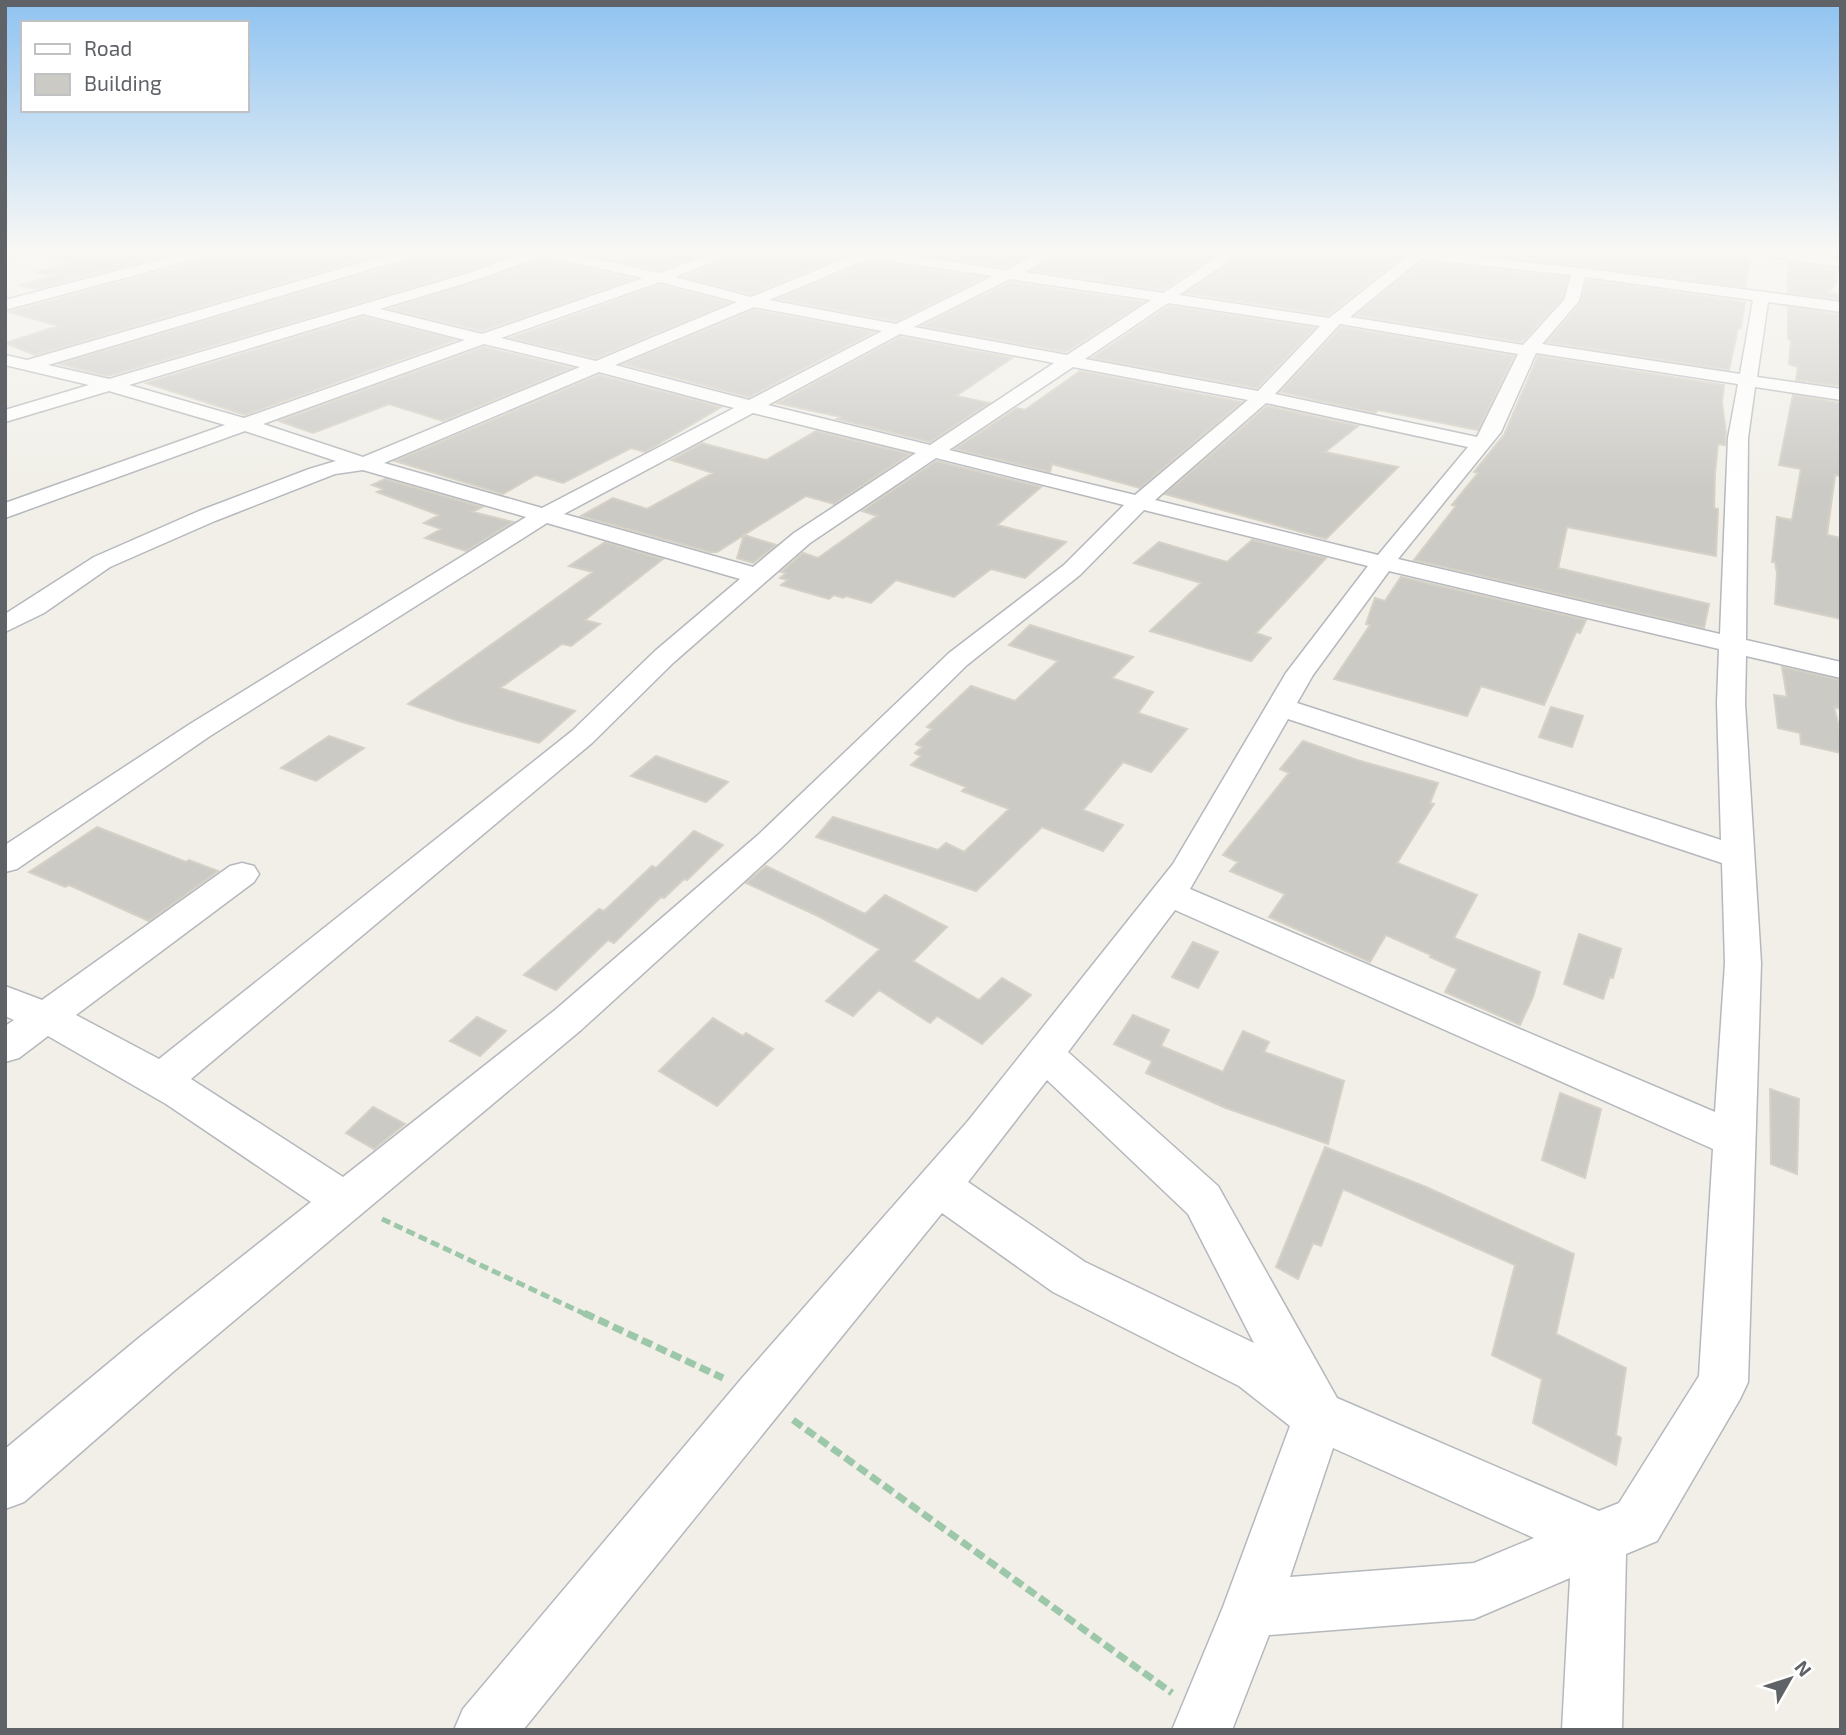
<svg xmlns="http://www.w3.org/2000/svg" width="1846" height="1735" font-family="'Exo 2',sans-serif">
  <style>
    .building { fill: #cccac5; stroke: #d6d1c6; stroke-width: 2 }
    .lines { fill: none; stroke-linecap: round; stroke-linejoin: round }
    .minor-casing { stroke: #b5b8bc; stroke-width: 3 }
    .path-far1 { stroke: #9cc7a9; stroke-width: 5; stroke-dasharray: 9 4.5; stroke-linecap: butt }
    .path { stroke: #9cc7a9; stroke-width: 7; stroke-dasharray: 11 5; stroke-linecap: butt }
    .minor { fill: #fff; fill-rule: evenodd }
  </style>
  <rect width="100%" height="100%" fill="#f1efe8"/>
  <!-- building -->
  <path class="building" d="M52 248H193L36 289 19 285 53 276 36 272 72 263 51 257Z
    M229 248H402L35 355 5 343 58 326 9 312 226 254Z
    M437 248H528L468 271 119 373 107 376 59 364 433 254Z
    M560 248H616L618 261 668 248H721L659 270Z
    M752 248H840L844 256 751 294 684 277Z
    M880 248H1044L1006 267Z
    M1070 248H1191L1219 253 1162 290 1032 271Z
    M1261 248 1293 252 1298 248H1349L1358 255 1399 259 1328 315 1186 293 1241 256 1250 257Z
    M1422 248H1734L1742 254 1750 256 1746 287Z
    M543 259 633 279 482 331 390 309Z
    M870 261 984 277 896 321 778 299Z
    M1422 262 1568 277 1562 299 1522 342 1356 315Z
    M1788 262 1839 269 1833 279 1837 280 1829 293 1841 295V299L1788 293Z
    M1587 280 1745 302 1741 328H1738L1729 370 1547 342 1581 303Z
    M1010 282 1144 302 1066 352 922 326Z
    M660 285 729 303 596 358 510 338Z
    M1169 306 1315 328 1257 388 1092 358Z
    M1788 307 1841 315V386L1796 380 1798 367 1789 364 1791 340 1788 339Z
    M754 310 874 332 749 397 623 364Z
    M363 317 456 340 245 415 146 383Z
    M1341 327 1514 356 1478 430 1378 410 1375 413 1280 392Z
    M900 337 1012 358 956 396 989 403 930 442 837 419 841 417 777 403Z
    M484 347 572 368 443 421 389 404 313 433 279 421Z
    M1538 356 1724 385 1722 402 1726 433 1725 445 1718 444 1715 473 1714 508 1718 509 1716 556 1567 527 1558 568 1709 604 1704 628 1414 560 1456 506 1452 505 1478 473 1474 472 1504 435Z
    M1080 371 1242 402 1140 488 1052 464 1050 472 955 449 1017 408 1025 410Z
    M599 375 721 407 645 452 631 448 563 483 536 475 503 494 395 461Z
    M1793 395 1841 403V476L1835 475 1827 535 1841 538V619L1775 604 1777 573 1775 562H1772L1777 517 1792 520 1801 469 1779 465Z
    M1267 406 1358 426 1325 452 1398 467 1326 539 1165 494Z
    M816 431 910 454 834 504 806 496 744 535 776 545 753 563 737 558 744 535 717 552H710L581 516 613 498 647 509 713 473 671 460 702 443 766 460Z
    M936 461 1041 487 997 525 1066 542 1025 578 991 569 954 597 896 580 871 603 846 596 843 598 834 595 829 599 781 585 788 580 780 578 786 573 781 572 803 553 818 558 877 516 862 511Z
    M385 479 482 507 473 512 513 522 466 551 425 538 441 529 424 523 439 515 377 492 383 489 372 485Z
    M1252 540 1326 558 1256 633 1271 638 1251 661 1150 631 1201 583 1134 563 1159 542 1227 562Z
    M605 542 663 559 585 620 600 624 571 646 562 644 500 688 575 711 539 743 462 722 408 704 593 572 569 566Z
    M1401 577 1586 620 1580 633 1576 632 1544 705 1481 686 1467 716 1334 679 1370 625 1366 624 1375 598 1385 601Z
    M1030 625 1133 657 1112 678 1153 692 1138 713 1187 729 1151 772 1123 762 1083 810 1123 825 1103 851 1042 827 976 891 816 837 833 817 938 850 946 843 964 852 1009 809 962 791 966 787 911 765 921 756 915 753 922 747 916 744 932 729 927 727 971 686 1015 701 1058 661 1009 645Z
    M1782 667 1841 680V709L1834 707 1841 735V753L1801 744 1800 733 1778 728 1774 695 1787 697Z
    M1551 707 1583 716 1572 747 1539 737Z
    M329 736 364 748 316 781 281 768Z
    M1303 741 1357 760 1438 783 1430 803 1434 804 1397 863 1477 895 1454 938 1540 972 1533 997 1520 1025 1445 992 1457 969 1430 957 1431 955 1386 935 1370 962 1269 917 1285 894 1230 871 1238 862 1223 855 1289 773 1280 769Z
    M656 756 728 782 706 802 631 776Z
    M97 827 186 862 189 860 218 871 149 921 69 885 65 887 29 872Z
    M694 831 723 845 687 880 684 879 664 898 661 897 614 943 608 940 556 990 524 975 599 909 604 911 652 866 656 868Z
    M766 866 865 914 885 895 947 927 913 961 979 1000 1002 978 1031 995 982 1044 937 1016 930 1023 879 990 853 1016 826 1001 880 949 818 916 746 883Z
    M1579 934 1621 949 1613 978 1610 977 1603 999 1564 984Z
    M1193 942 1218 952 1198 988 1172 977Z
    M1133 1015 1169 1030 1161 1046 1223 1072 1243 1031 1269 1042 1264 1052 1344 1081 1328 1144 1226 1108 1146 1073 1152 1061 1114 1044Z
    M477 1017 506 1031 480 1056 450 1041Z
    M713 1018 743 1036 746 1033 773 1049 717 1106 659 1071Z
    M1770 1089 1799 1099 1797 1174 1771 1164Z
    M1560 1093 1601 1109 1585 1178 1542 1160Z
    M373 1107 405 1124 374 1149 346 1133Z
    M1325 1147 1426 1187 1574 1254 1556 1334 1626 1368 1616 1435 1621 1438 1616 1465 1533 1423 1542 1379 1492 1355 1515 1265 1343 1189 1321 1246 1313 1243 1298 1279 1276 1267Z"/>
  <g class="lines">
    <defs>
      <path id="minor" d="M19 248H43L5 260V252Z
        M204 248H227L225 251 5 310V300Z
        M412 248H434L432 251 48 365 109 379 469 273 536 248H558L556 250 659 273 729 248H750L675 277 751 297 853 255 843 253 842 248 869 249 1006 270 1050 248H1068L1024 272 1163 293 1231 248H1248L1179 295 1329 318 1406 257 1358 252 1351 248H1397L1579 268 1841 302V312L1768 302 1757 377 1841 389V400L1755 387 1748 438 1746 640 1841 662V678L1746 656 1745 703 1761 963 1748 1382 1740 1399 1657 1541 1626 1554 1622 1730H1562L1570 1578 1474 1619 1269 1635 1232 1730H1172L1223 1607 1290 1426 1239 1386 1053 1292 942 1213 523 1730H454L463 1709 742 1378 968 1121 1173 864 1286 673 1368 566 1144 510 1080 575 967 665 780 849 581 1030 174 1371 24 1502 5 1509V1449L140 1337 311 1202 166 1104 48 1036 19 1058 5 1062V1026L14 1020 5 1016V986L42 1000 230 866 242 863 254 866 259 874 254 882 76 1015 159 1059 572 731 655 651 740 579 547 523 210 736 17 869 5 872V845L190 724 526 517 363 470 335 474 215 521 110 567 44 613 5 632V614L94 557 199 511 309 469 336 461 245 431 5 518V503L225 425 109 391 5 422V410L89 385 5 365V355L27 360ZM543 256 643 278 482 334 380 309 479 279ZM870 258 993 276 896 324 769 300ZM1421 259 1571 275 1564 300 1523 345 1350 317ZM1585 277 1753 300 1740 374 1542 344 1579 301ZM1010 279 1151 300 1067 355 914 327ZM660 282 737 302 596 361 501 338ZM1168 303 1320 326 1258 391 1085 359ZM754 307 882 331 749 400 615 365ZM363 314 465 340 244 418 129 385ZM1340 324 1518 354 1477 437 1275 394ZM900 334 1054 363 930 445 768 405ZM484 344 580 367 363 457 263 424ZM1536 353 1738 384 1728 438 1720 634 1398 559 1501 432ZM1073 367 1248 400 1135 495 949 450ZM599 372 734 408 542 508 384 463ZM1266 403 1468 447 1378 555 1155 500ZM753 413 916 453 794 533 753 567 564 514ZM936 458 1124 505 1064 565 949 653 758 835 555 1010 343 1177 191 1079 592 743 673 663 810 543ZM1389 571 1719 649 1717 703 1721 840 1297 703 1313 675ZM1288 719 1722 863 1725 963 1715 1112 1190 889ZM1175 910 1713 1149 1699 1376 1619 1503 1599 1511 1337 1398 1218 1186 1068 1052ZM1047 1080 1188 1214 1254 1343 1085 1262 968 1182ZM1333 1448 1534 1538 1474 1563 1290 1577Z
        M1736 248H1771L1841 259V267L1743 252Z"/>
    </defs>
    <!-- minor casing -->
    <use href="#minor" class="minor-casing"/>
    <!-- path-far1 -->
    <path class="path-far1" d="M382 1219 587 1315"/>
    <!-- path -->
    <path class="path" d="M584 1313 723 1378
      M793 1420 1172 1693"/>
    <!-- minor -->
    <use href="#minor" class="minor"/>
  </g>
  <!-- sky -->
  <linearGradient id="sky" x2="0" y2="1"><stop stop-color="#8fc3f1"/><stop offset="0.51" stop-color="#f9f8f5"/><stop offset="1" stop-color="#f9f8f5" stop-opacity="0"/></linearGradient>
  <rect width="1846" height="491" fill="url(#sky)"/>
  <!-- border -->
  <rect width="1846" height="1735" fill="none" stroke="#5f6368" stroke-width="14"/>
  <!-- legend -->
  <rect x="21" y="21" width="228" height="91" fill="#ffffff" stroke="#bfc1c3" stroke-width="2"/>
  <rect x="35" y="44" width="35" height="10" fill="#ffffff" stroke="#bfc1c3" stroke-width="2"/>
  <text x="84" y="56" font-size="21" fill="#5f6368">Road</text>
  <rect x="35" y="74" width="35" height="21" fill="#cccac5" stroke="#bfc1c3" stroke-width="2"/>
  <text x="84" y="91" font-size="21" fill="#5f6368">Building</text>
  <!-- north arrow -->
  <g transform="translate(1790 1679) rotate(51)" stroke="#ffffff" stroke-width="5" paint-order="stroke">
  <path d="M0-5L12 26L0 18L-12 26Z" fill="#5f6368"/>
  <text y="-10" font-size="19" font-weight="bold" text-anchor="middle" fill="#5f6368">N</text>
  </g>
</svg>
